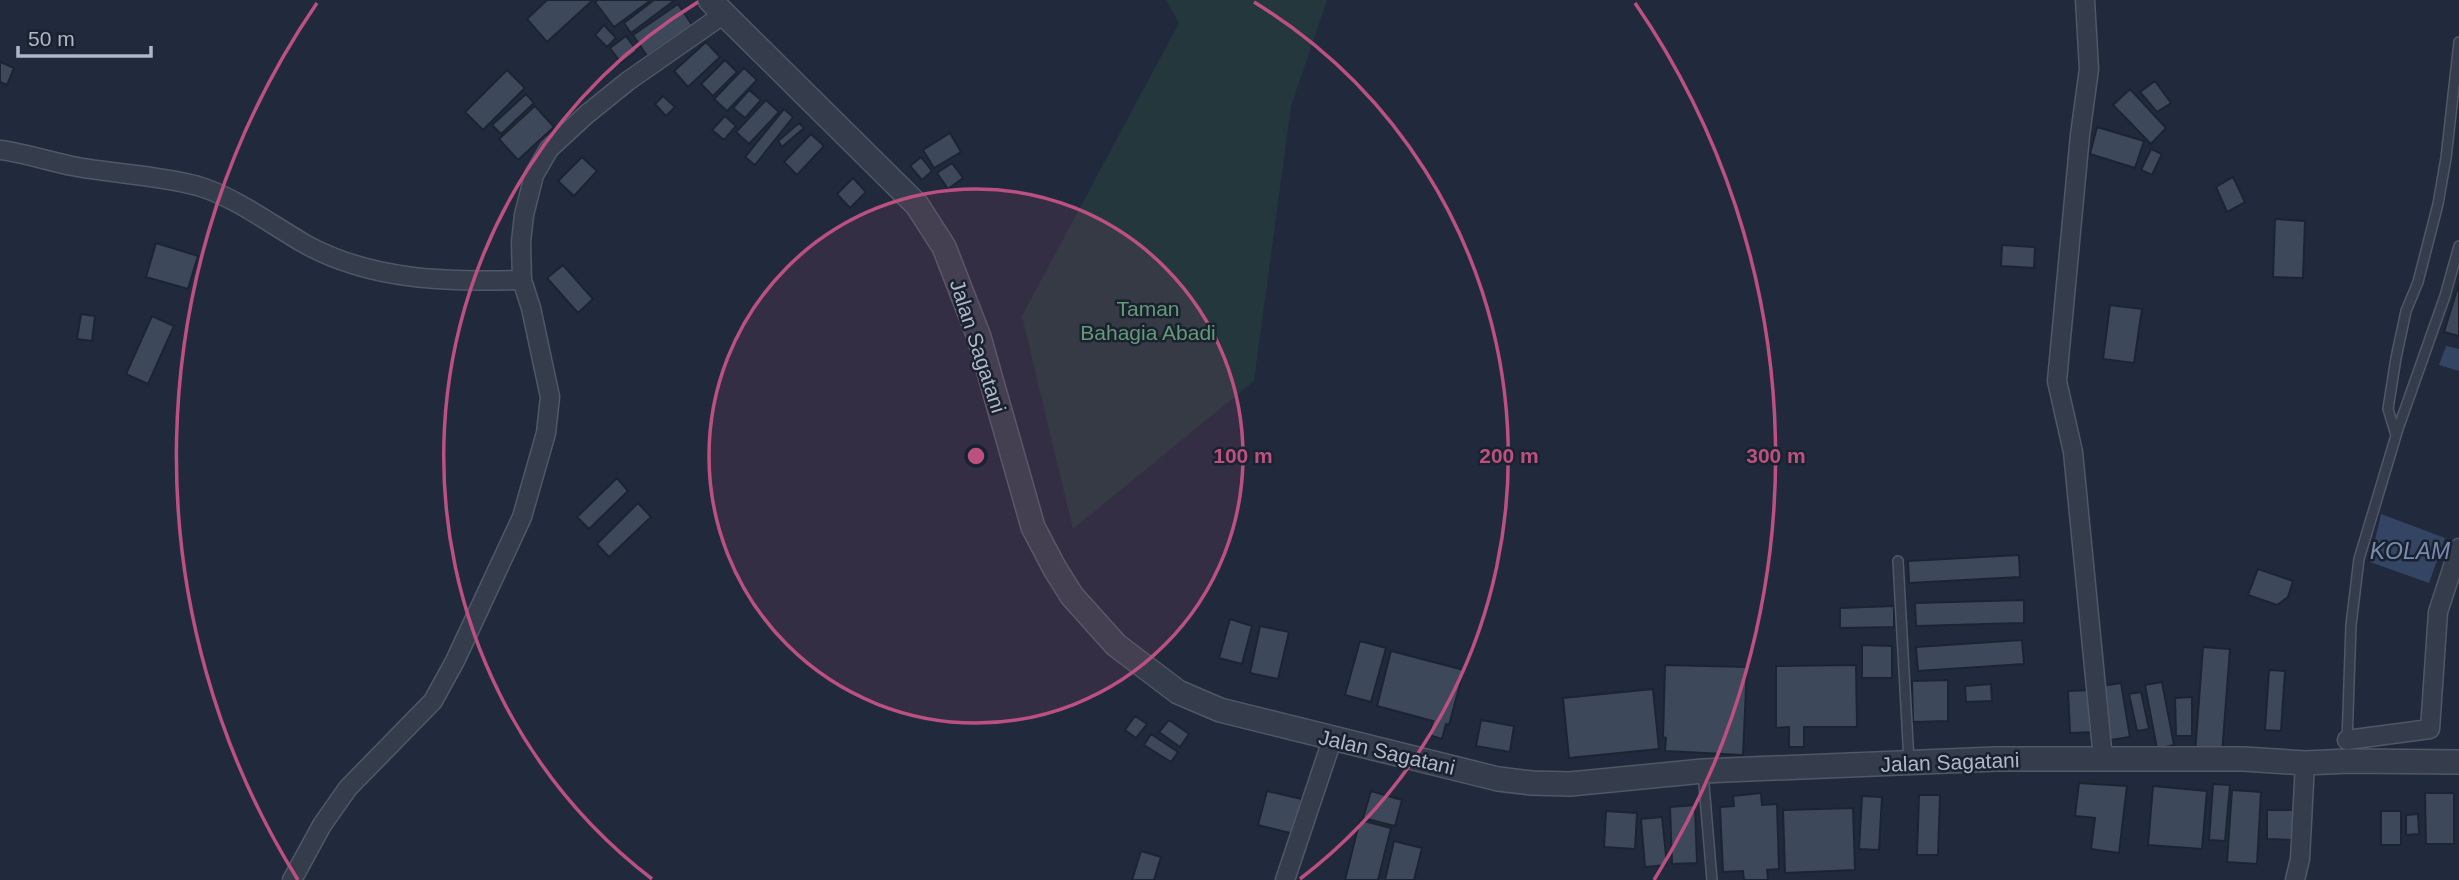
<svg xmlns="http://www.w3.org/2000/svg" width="2459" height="880" font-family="Helvetica,sans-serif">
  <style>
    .green { fill: #23373d }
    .water { fill: #344463 }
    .building { fill: #3d485b; stroke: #1c2432; stroke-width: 2 }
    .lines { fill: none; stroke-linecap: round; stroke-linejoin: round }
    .service-casing { stroke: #505766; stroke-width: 12 }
    .minor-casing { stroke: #505766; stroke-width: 21 }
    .tertiary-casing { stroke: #505766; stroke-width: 26 }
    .service { stroke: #353d4c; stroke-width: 9 }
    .minor { stroke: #353d4c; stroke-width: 18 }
    .tertiary { stroke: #353d4c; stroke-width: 23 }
    .ring { fill: none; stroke: #bc5081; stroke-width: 3.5 }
    .labels { text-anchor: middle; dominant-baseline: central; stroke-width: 5; stroke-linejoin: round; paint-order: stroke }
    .park-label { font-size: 21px; fill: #669976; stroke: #1a2230 }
    .street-label { font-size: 21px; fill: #b0b7c8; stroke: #1a2230 }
    .water-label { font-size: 23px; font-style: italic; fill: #778bb1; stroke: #1a2230 }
    .centre { fill: #bc5081; stroke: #1a2230; stroke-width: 3.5 }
    .ring-label { font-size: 21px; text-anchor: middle; font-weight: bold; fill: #bc5081; stroke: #1a2230; stroke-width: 5; stroke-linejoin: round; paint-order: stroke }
  </style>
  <rect width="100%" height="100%" fill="#212a3c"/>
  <!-- green -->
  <path class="green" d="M1166 0H1327L1291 106 1254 381 1073 529 1022 316 1179 23Z"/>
  <!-- water -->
  <path class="water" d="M2446 346 2459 349V371L2439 365Z
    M2381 514 2445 538 2429 583 2370 562Z"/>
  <!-- building -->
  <path class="building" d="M547 0H593L547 42 527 19Z
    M598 0H651L614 27 595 2Z
    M654 0H675L631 33 624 23Z
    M678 4 692 25 647 56 633 35Z
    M604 25 616 38 607 47 595 35Z
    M626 36 637 51 621 63 610 48Z
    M706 42 720 57 688 87 674 71Z
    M725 60 737 72 713 96 701 84Z
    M0 62 14 68 7 85 0 82Z
    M744 68 757 80 727 111 714 99Z
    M507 70 525 88 483 130 465 112Z
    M2155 81 2171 103 2157 112 2140 92Z
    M2130 89 2166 128 2151 144 2113 105Z
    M749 90 761 100 745 118 733 108Z
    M526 94 534 103 501 134 492 125Z
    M663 96 675 107 666 116 655 104Z
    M766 100 779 112 749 144 736 132Z
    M535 106 554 127 518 160 499 139Z
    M784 109 793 117 755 165 745 157Z
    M725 116 736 126 724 140 712 130Z
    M799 123 804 128 782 147 778 141Z
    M2097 127 2144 141 2135 168 2090 154Z
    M950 133 961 152 934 168 923 150Z
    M811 134 824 146 797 175 784 162Z
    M2151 149 2162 154 2152 175 2141 170Z
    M582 157 597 171 574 196 558 181Z
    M921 157 932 171 922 180 910 166Z
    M952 163 963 178 948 189 937 173Z
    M2233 177 2245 202 2227 212 2216 187Z
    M853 178 866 192 850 208 837 194Z
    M2275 219 2305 221 2303 278 2273 277Z
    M156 243 198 256 188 289 146 277Z
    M2002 245 2035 247 2034 268 2001 266Z
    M563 265 593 299 578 313 547 278Z
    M2459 283V336L2444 332Z
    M2110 305 2142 309 2134 363 2103 359Z
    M81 314 95 316 92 341 77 339Z
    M152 316 174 326 148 384 126 374Z
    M617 478 628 491 589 529 577 517Z
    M638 503 651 517 609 557 597 544Z
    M2019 555 2020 577 1909 583 1908 561Z
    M2258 569 2293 581 2288 597 2277 605 2248 595Z
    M2024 600V623L1916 626 1915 603Z
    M1894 606V627L1840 628V608Z
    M1230 619 1252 626 1242 664 1219 658Z
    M1260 626 1289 632 1278 679 1250 673Z
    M2022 640 2024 664 1918 671 1916 647Z
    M1360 641 1386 648 1371 702 1345 695Z
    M1862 645 1892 646V678H1862Z
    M2203 647 2230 649 2222 754 2195 753Z
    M1391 651 1464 670 1449 725 1446 724 1442 739 1429 735 1433 721 1377 706Z
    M1665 665 1747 667 1743 755 1665 751 1666 738 1663 737Z
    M1856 665 1857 727H1804V747H1789V727L1776 728V666Z
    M2269 670 2285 671 2281 731 2265 730Z
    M1948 680V721L1913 722 1912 681Z
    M2162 682 2174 745 2157 749 2145 685Z
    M2121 683 2130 737 2110 740 2101 686Z
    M1991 684 1992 701 1966 702 1965 686Z
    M1653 689 1659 749 1569 758 1563 698Z
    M2092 690 2094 732 2070 733 2068 691Z
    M2141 692 2149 729 2137 731 2129 694Z
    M2192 697V736H2176L2175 698Z
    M1135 716 1147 724 1136 738 1125 730Z
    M1169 720 1189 734 1180 747 1159 732Z
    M1481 720 1514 726 1510 752 1476 746Z
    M1151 734 1178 752 1171 762 1144 745Z
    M2079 783 2127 786 2119 853 2091 849 2095 818 2075 816Z
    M2213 784 2230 785 2225 841 2209 840Z
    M2153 786 2207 791 2202 849 2148 845Z
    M2232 790 2261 792 2257 864 2227 862Z
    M1267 791 1302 799 1294 834 1258 825Z
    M1371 791 1402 800 1395 826 1363 818Z
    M1761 793 1762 805 1777 804 1779 869 1767 870 1768 880H1744L1743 871 1723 872 1720 807 1734 806 1733 796Z
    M2425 793H2454V844H2426Z
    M1919 795H1940L1938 855H1917Z
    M1862 796 1882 797 1879 850 1859 849Z
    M1695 805 1697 863 1672 864 1670 807Z
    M1853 808 1855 870 1785 873 1783 810Z
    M2267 810H2293V840L2267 839Z
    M1606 811 1637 813 1635 849 1604 847Z
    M2381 811H2401V845H2381Z
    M2418 814 2419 834 2406 835V815Z
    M1662 817 1667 865 1645 867 1641 819Z
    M1360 820 1391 828 1378 880H1345Z
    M1394 841 1422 848 1414 880H1385Z
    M1141 851 1161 857 1154 880H1132Z"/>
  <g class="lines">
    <defs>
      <path id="service" d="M2396 435 2388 409 2396 358 2406 311 2418 282 2438 204 2446 158 2459 42
        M1898 561 1909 762
        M2347 742 2351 625 2359 559 2398 429 2445 296 2459 246
        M1703 773 1712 880"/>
      <path id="minor" d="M2085 0 2089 69 2080 135 2057 381 2073 452 2103 759
        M0 150C24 153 48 161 72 166 114 174 157 175 198 186 235 197 272 225 305 244 372 281 449 282 522 280
        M2347 740 2430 729 2438 612 2459 548
        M292 880 322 825 348 788 433 701 455 661 522 517 546 433 550 397 531 308 522 280 521 242 524 215 534 175 549 149 587 114 628 81 724 14
        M1285 880 1332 740
        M2295 880 2300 859 2305 763"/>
      <path id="tertiary" d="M710 0 917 205 944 247 979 337 1033 527 1055 569 1072 596 1116 645 1178 692 1220 710 1498 779 1532 783 1570 784 1703 771 1996 759H2244L2305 763 2349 761 2459 762"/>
    </defs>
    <!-- service casing -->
    <use href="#service" class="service-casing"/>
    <!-- minor casing -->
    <use href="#minor" class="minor-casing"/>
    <!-- tertiary casing -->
    <use href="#tertiary" class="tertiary-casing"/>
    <!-- service -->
    <use href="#service" class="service"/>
    <!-- minor -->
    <use href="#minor" class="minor"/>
    <!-- tertiary -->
    <use href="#tertiary" class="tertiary"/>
  </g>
  <!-- distance rings -->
  <circle cx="976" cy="456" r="267" fill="#bc5081" fill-opacity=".12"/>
  <g class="ring">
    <circle cx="976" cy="456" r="267"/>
    <path d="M652 879A533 533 0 0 1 698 2M1254 2A533 533 0 0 1 1300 879"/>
    <path d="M298 880A800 800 0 0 1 317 3M1635 3A800 800 0 0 1 1654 880"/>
  </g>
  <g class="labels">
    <!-- park labels -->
    <g class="park-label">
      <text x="1148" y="308">Taman<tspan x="1148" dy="24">Bahagia Abadi</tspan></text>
    </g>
    <!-- street labels -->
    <g class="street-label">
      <text transform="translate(978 346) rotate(72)">Jalan Sagatani</text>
      <text transform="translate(1387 752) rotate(13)">Jalan Sagatani</text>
      <text transform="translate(1950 762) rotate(-2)">Jalan Sagatani</text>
    </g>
    <!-- water labels -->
    <g class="water-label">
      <text x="2410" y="551">KOLAM</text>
    </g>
  </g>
  <circle cx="976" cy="456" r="10" class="centre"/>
  <g class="ring-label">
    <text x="1243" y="463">100 m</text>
    <text x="1509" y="463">200 m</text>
    <text x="1776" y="463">300 m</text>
  </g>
  <!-- scale -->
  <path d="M18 46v10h133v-10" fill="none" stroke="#b0b7c8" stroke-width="3.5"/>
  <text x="28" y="46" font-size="21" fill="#b0b7c8" stroke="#1a2230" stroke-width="5" paint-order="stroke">50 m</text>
</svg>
